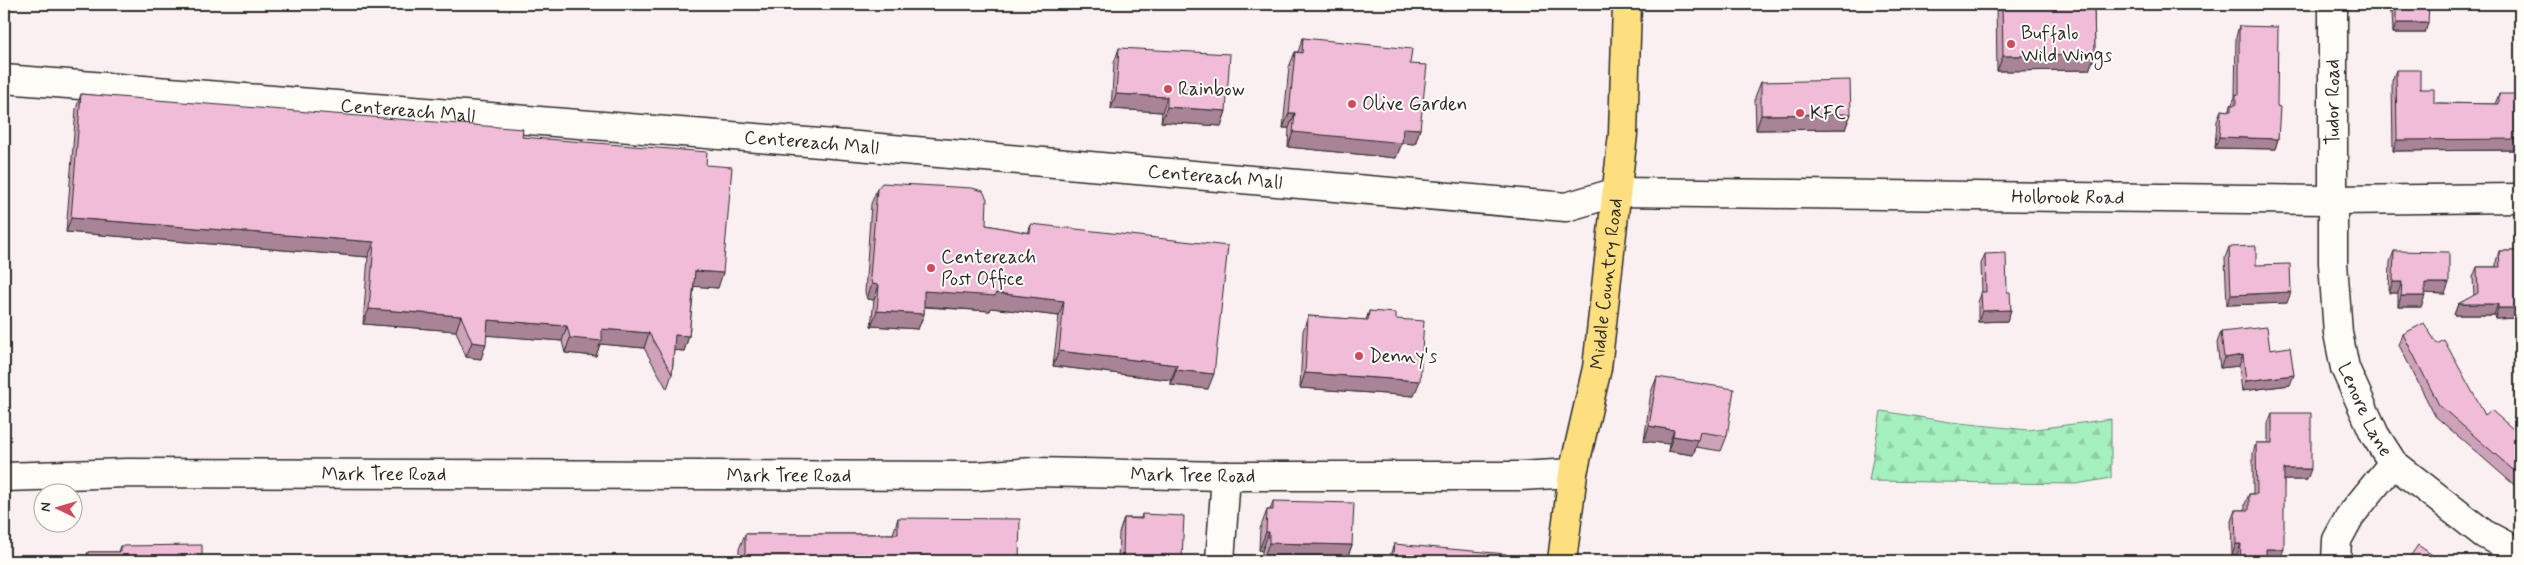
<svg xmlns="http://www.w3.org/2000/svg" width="2524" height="565" font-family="Mynerve,sans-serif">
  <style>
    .forest { fill: url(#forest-firs); stroke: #688e75 }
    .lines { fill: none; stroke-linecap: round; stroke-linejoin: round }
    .minor-casing { stroke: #2b2b2b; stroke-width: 31 }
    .tertiary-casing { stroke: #2b2b2b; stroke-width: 31 }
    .primary-casing { stroke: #2b2b2b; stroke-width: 31 }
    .minor { stroke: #fdfcf7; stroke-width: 28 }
    .tertiary { stroke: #fdfcf7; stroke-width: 28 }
    .primary { stroke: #fddf80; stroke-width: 28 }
    .wall { fill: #cea2b9; stroke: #2b2b2b }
    .shaded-wall { fill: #a88496; stroke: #2b2b2b }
    .building { fill: #f0bcd7; stroke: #2b2b2b }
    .poi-dot { fill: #d1495b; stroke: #fdfcf7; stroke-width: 2 }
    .labels { text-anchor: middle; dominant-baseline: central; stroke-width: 4; stroke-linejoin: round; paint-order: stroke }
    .poi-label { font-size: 19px; fill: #2b2b2b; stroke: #fdfcf7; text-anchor: start }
    .street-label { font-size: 19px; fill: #2b2b2b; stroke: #fdfcf7 }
  </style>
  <defs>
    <pattern id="forest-firs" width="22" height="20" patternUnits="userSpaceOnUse" patternTransform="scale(1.25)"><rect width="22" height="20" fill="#a5f0bf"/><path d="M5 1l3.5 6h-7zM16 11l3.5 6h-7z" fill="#8ecea4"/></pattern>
  </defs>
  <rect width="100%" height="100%" fill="#faeff1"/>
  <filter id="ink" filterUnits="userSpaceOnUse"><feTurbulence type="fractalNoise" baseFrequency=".02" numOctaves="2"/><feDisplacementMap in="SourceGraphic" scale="10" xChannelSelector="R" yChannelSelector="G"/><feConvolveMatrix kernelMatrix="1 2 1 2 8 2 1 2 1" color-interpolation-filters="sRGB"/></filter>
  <g filter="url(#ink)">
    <!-- forest -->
    <path class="forest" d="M1881 411 1950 422 2028 430 2111 419V478L2076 484 1869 481Z"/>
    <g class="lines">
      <defs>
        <g id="minor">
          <path id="s1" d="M2333 4V263L2338 333 2345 368 2375 435 2393 463 2484 534 2520 553"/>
          <path id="s2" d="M4 79 846 145 1566 207 1617 192"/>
          <path d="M1220 561 1226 476"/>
          <path d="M2336 561 2337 540 2350 516 2393 463"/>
        </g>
        <g id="tertiary">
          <path id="s3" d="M1617 192 2333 200 2520 198"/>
          <path id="s4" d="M4 477 127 473 976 476 1034 472 1226 476H1520L1573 473"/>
        </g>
        <g id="primary">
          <path id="s5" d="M1562 561 1573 473 1597 368 1623 134 1627 4"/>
        </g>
      </defs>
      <!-- minor casing -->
      <use href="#minor" class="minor-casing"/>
      <!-- tertiary casing -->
      <use href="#tertiary" class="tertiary-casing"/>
      <!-- primary casing -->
      <use href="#primary" class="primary-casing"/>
      <!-- minor -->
      <use href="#minor" class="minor"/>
      <!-- tertiary -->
      <use href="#tertiary" class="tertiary"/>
      <!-- primary -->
      <use href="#primary" class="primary"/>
    </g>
    <!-- wall -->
    <path class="wall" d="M1996 4H2094L2095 55 2089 70 1997 71Z
      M2390 4H2429L2425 33H2393L2392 12 2390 13Z
      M2239 26 2277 106 2278 139 2275 149 2215 148 2217 121 2221 110 2229 111 2235 97 2236 37Z
      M1303 38 1410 64 1420 129 1415 144 1402 143 1396 158 1288 147 1289 128H1283L1289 67 1295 52H1298Z
      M1119 48 1226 111 1221 126 1161 122 1162 112 1111 109 1114 63Z
      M2396 70 2420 89 2434 103 2495 104 2499 94 2517 103H2520V145H2517L2516 150 2393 151 2392 81Z
      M1761 82 1851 114 1845 129 1756 130 1755 97Z
      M81 94 522 137 706 165 718 288 694 286 689 336 684 351 674 350 672 374 667 389 644 348 600 344 596 356 565 353 562 341 487 335 481 359 466 357 456 331 363 324 368 257 66 232 76 109Z
      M877 189 986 225 1028 233 1031 224 1208 389 1171 385V380L1053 366 1059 316 991 308 990 311 924 307V314L918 329 871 326 874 300 867 299 865 292 871 204Z
      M2229 247 2256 265 2287 303 2227 305 2225 258Z
      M2394 251 2445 294 2425 293 2421 307H2398V293H2389L2390 262Z
      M2499 251H2520V315H2519L2518 318 2495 319 2494 315H2454L2458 304 2474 296 2473 277 2477 267H2496V262Z
      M1985 254 2007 292 2011 310 2007 321 1978 322V302L1982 292 1981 264Z
      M1369 311 1396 319 1414 396 1300 388 1303 331 1308 316 1366 320Z
      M2221 332 2270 350 2290 385 2242 391 2239 366 2220 368 2217 343Z
      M2403 334 2437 344 2485 415 2520 435V490L2435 416 2399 345Z
      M1657 377 1727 436 1721 451 1696 447 1693 455 1668 451 1669 444 1644 441 1651 392Z
      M2272 413 2307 480H2284L2280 559H2266V561H2237V555H2232L2231 521 2235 510H2245V504L2249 494H2253V453L2256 443H2268V423Z
      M1273 501 1352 545 1346 561H1262V551L1259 550 1260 529 1267 510H1270Z
      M1142 514 1182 559 1181 561H1118L1119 533 1124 518H1141Z
      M898 518 1019 561H739V549L745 534H893Z
      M1394 544 1505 561H1388Z
      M120 546 202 561H85L88 552H118Z"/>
    <!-- shaded-wall -->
    <path class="shaded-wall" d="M2393 4H2396L2392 12 2390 13Z
      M2396 23H2428L2425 33H2393Z
      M2095 55 2089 70 1997 71 2003 56Z
      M1116 94 1167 97 1162 112 1111 109Z
      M1167 107 1226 111 1221 126 1161 122Z
      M1289 113H1295L1289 128H1283Z
      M1851 114 1845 129 1756 130 1761 115Z
      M1403 128 1420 129 1415 144 1402 143 1396 158 1288 147 1293 132Z
      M2520 135V145H2517L2516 150 2393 151 2397 140Z
      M2219 137 2278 139 2275 149 2215 148Z
      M71 218 374 242 368 257 66 232Z
      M695 271 723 273 718 288 689 286Z
      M2393 282H2402L2398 293H2389Z
      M2425 283H2449L2445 294 2421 293Z
      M872 284 879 285 874 300 867 299Z
      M924 291 996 293 1064 301 1059 316 991 308 990 311 919 306Z
      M2291 292 2287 303 2227 305 2231 295Z
      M2401 296H2425L2421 307H2398Z
      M2458 304H2498L2494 315H2454Z
      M2498 308H2520V315H2519L2518 318 2495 319Z
      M369 309 461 316 456 331 363 324Z
      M2011 310 2007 321 1978 322 1982 311Z
      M877 311 924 314 918 329 871 326Z
      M488 320 567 326 562 341 482 335Z
      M602 329 649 333 644 348 600 344 596 356 565 353 570 338Z
      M675 335 689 336 684 351 670 350Z
      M472 342 486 344 481 359 466 357Z
      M1059 351 1177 365 1171 380 1053 366Z
      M2243 355 2239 366 2220 368 2224 358Z
      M1176 370 1214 374 1208 389 1171 385Z
      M1305 373 1420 381 1414 396 1300 388Z
      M2294 375 2290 385 2242 391 2246 381Z
      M1649 426 1674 430 1669 444 1644 441Z
      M1673 436 1698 440 1693 455 1668 451Z
      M2284 469H2311L2307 480H2280Z
      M1266 532H1269L1262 551 1259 550Z
      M1269 543 1352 545 1346 561H1262Z
      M2236 544H2241L2237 555H2232Z
      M2266 549H2284L2280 559H2262Z
      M1123 559H1182L1181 561H1122Z"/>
    <!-- building -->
    <path class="building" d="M2002 4H2094L2095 55 2003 56Z
      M2396 4H2429L2428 23H2396Z
      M2239 26 2278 27 2277 106 2280 107 2278 139 2219 137 2221 110 2231 111V105H2236V94L2239 95Z
      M1303 38 1412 49 1410 64 1427 65 1420 129 1403 128 1402 143 1293 132 1295 113H1289L1295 52 1302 53Z
      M1119 48 1230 54 1226 111 1167 107V97L1116 94Z
      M2396 70H2420V89H2434V103L2499 104V94H2518L2517 103H2520V135H2519V139L2397 140Z
      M1850 80 1851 114 1761 115V82Z
      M81 94 523 129 522 137 707 152 706 165 732 167 723 273 695 271 689 336 675 335 672 374 649 333 602 329V341L570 338 567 326 488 320 486 344 472 342 461 316 369 309 374 242 71 218Z
      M882 183 972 188 983 191 987 199 986 225 1030 233 1031 224 1228 246 1214 374 1176 370 1177 365 1059 351 1064 301 996 293 995 296 924 291V314L877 311 879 285 872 284 870 277 877 189Z
      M2256 246V265L2290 264 2291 292 2231 295 2229 247Z
      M2394 251 2449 252V283H2425V296H2401L2402 282H2393Z
      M2499 251H2520V308H2498V304H2458L2478 293 2477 267H2500Z
      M2006 253 2007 292H2010L2011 310 1982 311 1981 292H1986L1985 254Z
      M1369 311 1396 313V319L1424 321 1420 381 1305 373 1308 316 1368 320Z
      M2424 323 2437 344 2444 340 2485 415 2491 410 2520 435V476L2439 405 2403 334Z
      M2267 327 2270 350 2290 347 2294 375 2246 381 2243 355 2224 358 2221 332Z
      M1657 377 1734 389 1727 436 1700 432 1698 440 1673 436 1674 430 1649 426Z
      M2272 413H2311V469H2284V549H2266V561H2240L2241 544H2236L2235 510H2249V494H2257L2256 443H2272Z
      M1273 501 1354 503 1352 545 1269 543V532H1266L1267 510H1273Z
      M1142 514 1184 516 1182 559H1123L1124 518 1142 519Z
      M898 518 1020 519 1019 561H745V534H898Z
      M1394 544 1506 554 1505 561H1392Z
      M202 545V561H88V552H120V546Z
      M2418 545 2441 561H2407Z"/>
  </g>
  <!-- markers -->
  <g class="poi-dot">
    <circle cx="2011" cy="44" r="5"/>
    <circle cx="1168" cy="89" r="5"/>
    <circle cx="1352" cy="104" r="5"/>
    <circle cx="1800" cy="113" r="5"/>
    <circle cx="931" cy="268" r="5"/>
    <circle cx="1359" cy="356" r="5"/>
  </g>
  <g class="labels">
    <!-- poi labels -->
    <g class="poi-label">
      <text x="2021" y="33">Buffalo<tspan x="2021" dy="22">Wild Wings</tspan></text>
      <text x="1178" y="89">Rainbow</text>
      <text x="1362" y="104">Olive Garden</text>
      <text x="1810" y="113">KFC</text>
      <text x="941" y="257">Centereach<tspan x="941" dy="22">Post Office</tspan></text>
      <text x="1369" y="356">Denny's</text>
    </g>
    <!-- street labels -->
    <g class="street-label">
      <text transform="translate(2333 102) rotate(-90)">Tudor Road</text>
      <text stroke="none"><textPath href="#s2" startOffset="405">Centereach Mall</textPath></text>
      <text stroke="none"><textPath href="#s2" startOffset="810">Centereach Mall</textPath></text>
      <text stroke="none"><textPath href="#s2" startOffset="1215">Centereach Mall</textPath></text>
      <text stroke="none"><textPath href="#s3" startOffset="451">Holbrook Road</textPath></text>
      <text stroke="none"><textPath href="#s5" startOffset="281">Middle Country Road</textPath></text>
      <text stroke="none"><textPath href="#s1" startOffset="411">Lenore Lane</textPath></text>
      <text stroke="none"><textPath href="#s4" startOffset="1189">Mark Tree Road</textPath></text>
      <text stroke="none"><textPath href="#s4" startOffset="380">Mark Tree Road</textPath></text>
      <text stroke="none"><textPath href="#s4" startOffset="785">Mark Tree Road</textPath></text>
    </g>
  </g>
  <!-- margin -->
  <rect width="2524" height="565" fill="none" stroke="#fdfcf7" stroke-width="20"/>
  <rect x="10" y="10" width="2504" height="545" fill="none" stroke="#2b2b2b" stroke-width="2" filter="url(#ink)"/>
  <!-- north arrow -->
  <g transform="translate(58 508) rotate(275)"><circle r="24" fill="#fdfcf7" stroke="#a9a8a5"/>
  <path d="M0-4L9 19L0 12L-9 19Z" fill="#d1495b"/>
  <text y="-8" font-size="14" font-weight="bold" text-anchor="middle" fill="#2b2b2b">N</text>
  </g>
</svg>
